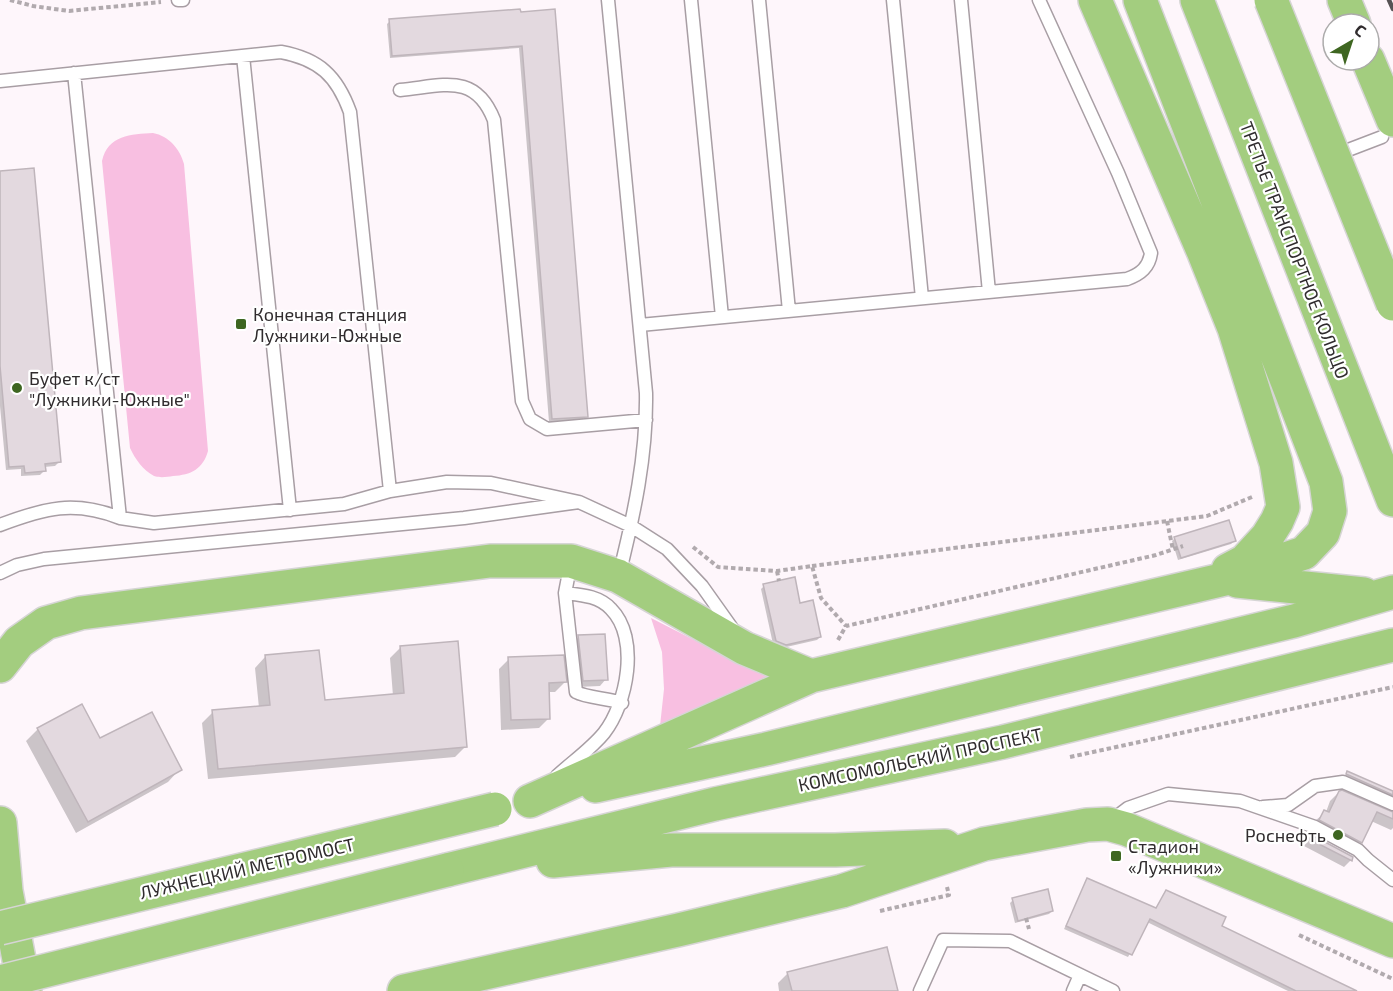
<svg xmlns="http://www.w3.org/2000/svg" width="1393" height="991" font-family="'Exo 2',sans-serif">
  <style>
    .green { fill: #f8bfe1 }
    .shadow { fill: #0003 }
    .building { fill: #e3d9df; stroke: #bfb5bb; stroke-width: 1.5 }
    .lines { fill: none; stroke-linecap: round; stroke-linejoin: round }
    .lane-casing { stroke: #a89ea4; stroke-width: 15 }
    .primary-casing { stroke: #d6d5d5; stroke-width: 36 }
    .path { stroke: #b1aaae; stroke-width: 4; stroke-dasharray: 4.5 3; stroke-linecap: butt }
    .lane { stroke: #fff; stroke-width: 12 }
    .primary { stroke: #a3cd7f; stroke-width: 33 }
    .rail { stroke: #575254; stroke-width: 4.5 }
    .primary-bridge-casing { stroke: #d6d5d5; stroke-width: 36; stroke-linecap: butt }
    .primary-bridge { stroke: #a3cd7f; stroke-width: 33 }
    .poi-dot { fill: #3e6621; stroke: #fff; stroke-width: 2 }
    .labels { text-anchor: middle; dominant-baseline: central; stroke-width: 4.5; stroke-linejoin: round; paint-order: stroke }
    .street-label { font-size: 18px; fill: #302c2e; stroke: #fff }
    .poi-label { font-size: 18px; fill: #302c2e; stroke: #fff; text-anchor: start }
  </style>
  <rect width="100%" height="100%" fill="#fef6fb"/>
  <!-- green -->
  <path class="green" d="M153 133C169 136 180 149 184 164L208 451C203 469 191 475 173 476 167 477 160 478 154 476 143 470 135 459 130 448L102 161C108 135 131 134 153 133Z
    M651 618 757 672 779 677 660 726 664 689 662 652Z"/>
  <!-- shadow -->
  <path class="shadow" d="M519 11 586 416 583 419 549 422 519 48 390 58 387 24 390 21Z
    M0 172 59 462 55 466 44 467V471L40 475 21 476V469L6 470 0 406Z
    M1175 538 1234 541 1231 544 1178 560 1172 541Z
    M764 586 799 605 820 637 817 640 782 648 773 644 761 589Z
    M579 637 606 679 600 686 577 687 572 643Z
    M401 647 466 746 455 757 208 779 202 723 213 712 259 708 255 668 265 657 323 702 393 696 390 658Z
    M509 659 565 682 555 692H548L549 718 539 728 501 730 499 669Z
    M38 729 100 740 180 769 168 782 76 833 26 741Z
    M1348 773 1393 793V811L1388 805 1339 781Z
    M1339 792 1393 813V828L1391 830 1371 821 1360 842 1352 850 1312 829 1316 820 1326 812 1330 801Z
    M1312 836 1351 860 1344 867 1304 846Z
    M1088 880 1155 910 1166 891 1220 926 1353 991H1288L1147 922 1128 957 1064 929Z
    M1013 900 1052 911 1049 914 1015 923 1010 903Z
    M788 973 896 991H779L778 983Z"/>
  <!-- building -->
  <path class="building" d="M520 9 521 12 555 9 588 417 552 419 522 46 392 56 389 19Z
    M34 168 61 462 45 464 46 471 25 473 24 466 9 467 0 366V171Z
    M1229 520 1236 541 1181 558 1174 537Z
    M795 577 800 603 813 600 821 637 786 645 776 641 763 584Z
    M605 634 608 680 583 681 578 635Z
    M458 641 467 747 218 769 212 710 270 705 265 655 319 650 325 700 404 693 400 646Z
    M564 655 567 682 549 683 550 719 511 720 508 657Z
    M82 704 100 738 152 712 182 770 88 822 37 728Z
    M1347 771 1393 791V795L1346 774Z
    M1342 790 1393 812V819L1377 812 1362 843 1319 820 1324 810 1329 812 1339 791Z
    M1312 835 1353 857 1352 861 1309 839Z
    M1087 878 1156 908 1166 890 1226 917 1222 926 1357 991H1296L1150 919 1132 955 1066 926Z
    M1048 889 1053 911 1018 921 1012 898Z
    M887 947 898 991H792L787 972Z"/>
  <g class="lines">
    <defs>
      <path id="lane" d="M178 0H183
        M608 0 646 393C647 455 634 515 619 575
        M691 0 722 317
        M759 0 789 311
        M893 0 922 298
        M961 0 989 292
        M243 56 290 510
        M74 73 120 518 154 523 344 504 390 491 447 482 491 483 579 502
        M0 81 281 52C319 59 337 76 350 112L390 491
        M400 90C443 86 475 72 494 120L522 401 530 419 547 429 646 420
        M1335 155 1382 137
        M640 325 1127 279C1141 274 1149 267 1151 253L1118 173 1039 0
        M0 525C45 508 74 500 120 518
        M571 562 565 593 576 692C587 698 608 698 622 703
        M0 573 17 565 44 559 464 518 579 502 631 526 667 549 702 586 734 631
        M557 776C572 762 591 749 604 733 627 704 640 638 611 609 599 596 582 595 565 593
        M1263 807 1288 805 1315 786 1343 782 1393 804
        M1111 821 1128 808 1168 794 1240 801 1315 827 1358 850 1368 860 1393 880
        M920 991 943 940 1010 941 1113 991
        M1073 991 1080 975"/>
      <path id="primary" d="M1095 0 1204 253 1234 328 1276 463 1283 507 1277 521 1267 537 1245 561 1228 570
        M1197 0 1393 500
        M1344 0 1354 24
        M1368 60 1393 120
        M1237 581 1364 594
        M0 666 19 642 46 623 81 613 490 561H571L618 576 744 648 811 676
        M596 786 766 749 1294 621 1393 592
        M530 801 811 676 1225 579 1304 553 1323 533 1330 511 1326 482 1140 0
        M0 823 6 891 25 991
        M553 861 671 850H835L945 846
        M447 870 715 804 1003 742 1393 645
        M404 991 678 930 842 891 984 844 1087 825 1108 824 1126 829 1393 941"/>
    </defs>
    <!-- lane casing -->
    <use href="#lane" class="lane-casing"/>
    <!-- primary casing -->
    <use href="#primary" class="primary-casing"/>
    <!-- path -->
    <path class="path" d="M10 0 33 6 69 11 161 2
      M1167 521 1173 550
      M693 547 718 567 777 571 812 566 821 598 846 626
      M812 566 1207 516 1252 497
      M777 571 779 581
      M838 640 846 626 1156 555 1183 546
      M1070 757 1393 687
      M880 911 949 895 947 887
      M1026 918 1029 929
      M1299 935 1393 979"/>
    <!-- lane -->
    <use href="#lane" class="lane"/>
    <!-- primary -->
    <use href="#primary" class="primary"/>
    <!-- rail -->
    <path class="rail" d="M1389 0 1393 9"/>
    <defs>
      <path id="primary-bridge" d="M1271 0 1393 304
        M0 928 495 809
        M0 982 447 870"/>
    </defs>
    <!-- primary-bridge casing -->
    <use href="#primary-bridge" class="primary-bridge-casing"/>
    <!-- primary-bridge -->
    <use href="#primary-bridge" class="primary-bridge"/>
  </g>
  <!-- markers -->
  <g class="poi-dot">
    <rect x="235" y="318" width="12" height="12" rx="3"/>
    <circle cx="17" cy="388" r="6"/>
    <circle cx="1338" cy="835" r="6"/>
    <rect x="1110" y="850" width="12" height="12" rx="3"/>
  </g>
  <g class="labels">
    <!-- street labels -->
    <g class="street-label">
      <text transform="translate(1295 250) rotate(69)">ТРЕТЬЕ ТРАНСПОРТНОЕ КОЛЬЦО</text>
      <text transform="translate(920 759) rotate(-12)">КОМСОМОЛЬСКИЙ ПРОСПЕКТ</text>
      <text transform="translate(247 868) rotate(-13)">ЛУЖНЕЦКИЙ МЕТРОМОСТ</text>
    </g>
    <!-- poi labels -->
    <g class="poi-label">
      <text x="253" y="314">Конечная станция<tspan x="253" dy="21">Лужники-Южные</tspan></text>
      <text x="29" y="378">Буфет к/ст<tspan x="29" dy="21">"Лужники-Южные"</tspan></text>
      <text x="1326" y="835" text-anchor="end">Роснефть</text>
      <text x="1128" y="846">Стадион<tspan x="1128" dy="21">«Лужники»</tspan></text>
    </g>
  </g>
  <!-- north arrow -->
  <g transform="translate(1351 42) rotate(39)"><circle r="28" fill="#ffffff" stroke="#acabab" stroke-width="1.5"/>
  <path d="M0-4.5L10 22L0 15L-10 22Z" fill="#3e6621"/>
  <text y="-9" font-size="16" font-weight="bold" text-anchor="middle" fill="#302c2e">С</text>
  </g>
</svg>
